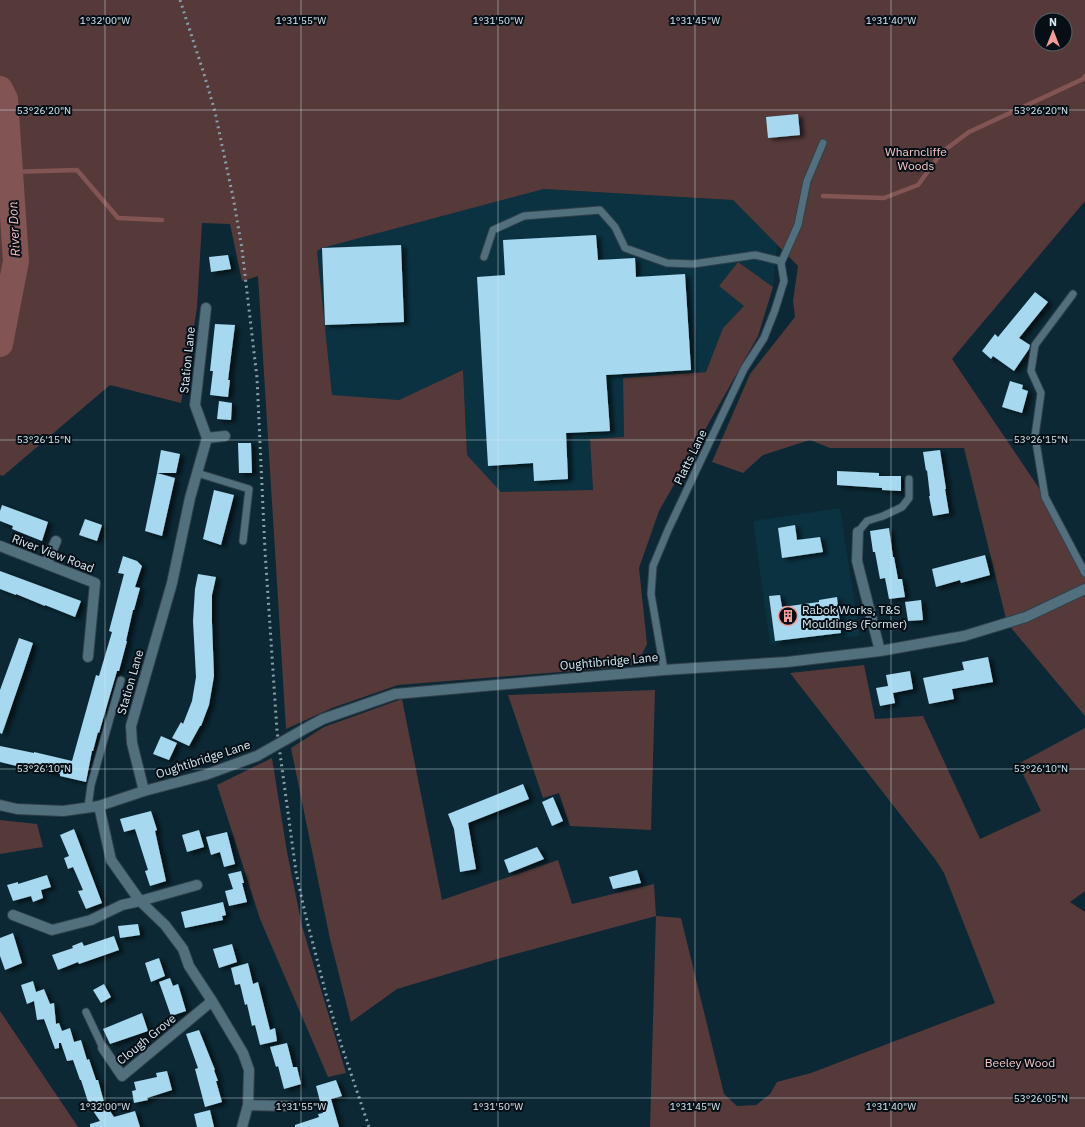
<svg xmlns="http://www.w3.org/2000/svg" width="1085" height="1127" font-family="'IBM Plex Sans',sans-serif">
  <style>
    .built { fill: #0a3241 }
    .green { fill: #563a3a; fill-rule: evenodd }
    .lines { fill: none; stroke-linecap: round; stroke-linejoin: round }
    .stream { stroke: #825454; stroke-width: 4.5 }
    .river { stroke: #825454; stroke-width: 26 }
    .building { fill: #a6d8f0; filter: url(#shadow) }
    .lane-casing { stroke: #30404a; stroke-width: 9 }
    .street-casing { stroke: #30404a; stroke-width: 12 }
    .secondary-casing { stroke: #30404a; stroke-width: 12 }
    .lane { stroke: #516f7d; stroke-width: 7 }
    .street { stroke: #516f7d; stroke-width: 10 }
    .secondary { stroke: #516f7d; stroke-width: 10 }
    .rail { stroke: #899ea8; stroke-width: 3; stroke-dasharray: 2 4; stroke-linecap: butt }
    .secondary-bridge-casing { stroke: #30404a; stroke-width: 12; stroke-linecap: butt }
    .secondary-bridge { stroke: #516f7d; stroke-width: 10 }
    .ticks { fill: none; stroke: #daeaf2; stroke-width: 1; stroke-opacity: 0.45 }
    .labels { text-anchor: middle; dominant-baseline: central; stroke-width: 4; stroke-linejoin: round; paint-order: stroke }
    .park-label { font-size: 12px; fill: #f9c9c7; stroke: #050f15 }
    .street-label { font-size: 12px; fill: #daeaf2; stroke: #050f15 }
    .poi-label { font-size: 12px; fill: #daeaf2; stroke: #050f15; text-anchor: start }
    .water-label { font-size: 13px; font-style: italic; fill: #fabbb9; stroke: #050f15 }
    .ticks-label { font-size: 10px; text-anchor: middle; fill: #daeaf2; stroke: #050f15; stroke-width: 4; stroke-linejoin: round; paint-order: stroke }
  </style>
  <defs>
    <filter id="shadow"><feDropShadow dx="4.5" dy="2.5" stdDeviation="2" flood-color="#0009"/></filter>
  </defs>
  <rect width="100%" height="100%" fill="#0b2834"/>
  <!-- built -->
  <path class="built" d="M544 189 732 200 777 245 773 287 738 262 719 286 744 306 723 328 706 372 623 378 624 437 590 439 593 490 501 492 467 455 463 370 399 400 332 396 317 251 322 248Z
    M840 508 860 636 770 644 753 521Z"/>
  <!-- green -->
  <path class="green" d="M0 0H1085V201L952 359 1045 497 1085 575V716L1007 623 964 448H830L810 440 763 455 743 473 712 462 750 374 795 317 793 301 798 266 733 200 544 189 322 248 317 251 332 395 399 400 463 370 467 455 501 492 593 490 590 439 624 437 623 378 706 372 723 328 744 306 719 286 738 262 773 287 758 336 659 511 639 568 647 644 637 664 609 668 398 685 332 708 286 729 258 276 242 281 230 224 202 223 197 308 181 403 110 385 3 476 0 475ZM1041 20H1065V44H1041Z
    M864 665 875 719 923 716 980 839 1041 811 1018 764 1085 728V891L1070 902 1085 912V1127H650L656 916 504 957 397 989 351 1022 330 939 291 748 324 727 402 699 442 900 558 860 572 904 654 884 656 916 681 918 724 1094 737 1106 756 1105 770 1094 777 1082 811 1073 995 1003 944 873 935 859 790 673Z
    M655 690 651 830 570 826 559 793 543 798 508 695Z
    M272 758 287 852 302 926 346 1073 328 1077 260 919 217 785Z
    M0 820 37 824 43 847 0 854Z
    M0 1011 78 1127H0Z"/>
  <g class="lines">
    <!-- stream -->
    <path class="stream" d="M10 172 77 170 118 218 162 220
      M823 196 884 198 918 185 942 152 969 132 1083 79 1085 76"/>
    <!-- river -->
    <path class="river" d="M0 89 5 99 16 261 0 344"/>
  </g>
  <!-- building -->
  <path class="building" d="M798 114 800 135 768 138 766 117Z
    M596 235 598 260 635 258 636 277 685 274 691 370 606 375 610 431 566 433 568 479 534 481 533 463 488 466 477 277 505 275 503 240Z
    M401 245 404 322 325 325 322 248Z
    M228 255 231 269 211 272 209 257Z
    M1035 292 1048 302 1019 338 1030 345 1029 349 1014 371 993 356 991 359 982 351 995 334 998 337Z
    M215 324 235 325 228 380H230L228 397 210 395 213 371H210Z
    M1010 381 1023 385 1022 389 1028 391 1022 413 1002 407Z
    M219 401 232 403 231 420 217 419Z
    M238 443H251L252 473H239Z
    M161 450 180 454 176 473H157Z
    M940 450 946 489H945L949 513 933 516 929 496H930L927 470 926 471 923 452Z
    M837 471 879 473V476H901V491L882 490V488L837 485Z
    M157 473 175 478 162 536 145 531Z
    M214 490 234 495 221 545 203 539Z
    M2 505 48 522 42 541 12 529 13 526 0 521V511Z
    M85 519 102 525 97 541 79 535Z
    M795 525 797 540 820 537 823 552 782 558 778 528Z
    M889 528 893 557H894L898 579H902L905 597 889 599 885 578 880 579 875 552H873L870 531Z
    M985 555 990 575 961 583 960 580 936 587 932 569Z
    M123 556 137 561 142 566 135 587 140 588 134 610H133L126 641H127L119 671H117L99 733 98 732 93 751H92L86 782 60 776V774L25 766V768L0 762V746L34 753V752L72 761 96 675 99 676 112 632 109 631 124 574 118 573Z
    M0 571 81 601 75 617 45 605V606L16 594V595L0 589Z
    M198 574 216 577 212 595V623L214 676 209 705 201 726H200L189 746 172 738 181 722 183 724 192 701 196 677 193 621 195 589Z
    M780 595 782 607 819 602V600L837 597 841 633 775 641 769 596Z
    M921 600 923 620 908 621 905 602Z
    M19 638 33 643 23 673 2 734 0 733V690Z
    M988 657 993 682 952 689 954 699 929 704 923 678 964 670 962 662Z
    M910 671 913 689 893 693 895 703 880 706 876 688 888 686 886 675Z
    M161 736 177 743 169 760 153 754Z
    M523 784 529 799 468 823 476 869 460 872 454 829 448 814Z
    M553 797 563 821 552 826 542 802Z
    M151 811 157 830 155 831 166 881 150 886 145 871 148 870 135 829 124 832 120 819Z
    M74 829 102 903 86 909 78 891 83 890 73 867 68 869 64 858 69 856 60 835Z
    M199 830 204 847 187 852 182 835Z
    M227 832 235 864 224 867 220 852 211 855 206 837Z
    M537 847 544 859 509 873 504 860Z
    M637 870 641 883 613 889 609 877Z
    M241 871 244 883H242L247 902 229 906 225 891 233 889 228 874Z
    M47 875 51 887 41 890 43 898 33 902 31 896 13 901 7 885 18 882V884Z
    M223 902 226 915 222 916 223 920 185 928 181 912Z
    M138 924 140 935 120 938 118 926Z
    M13 933 22 963 5 970 0 956V938Z
    M114 936 119 950 79 964 78 962 58 970 52 955 73 948 72 946 82 942 84 946Z
    M232 944 237 962 219 968 213 949Z
    M159 958 165 976 151 982 145 963Z
    M248 963 253 984 258 982 270 1030 275 1028 277 1041 260 1045 255 1025 252 1026 247 1004 245 1005 240 984 235 985 231 968Z
    M170 978 173 986 178 984 186 1011 171 1016 159 982Z
    M33 981 36 992 44 989 50 1004 54 1003 56 1024 59 1023 62 1031 70 1028 74 1042 81 1040 87 1060 89 1059 96 1080H98L104 1102 114 1117 135 1111 140 1127H90V1124L100 1121 89 1105 81 1080H80L73 1060 67 1061 61 1043H59V1048L55 1049 44 1019 37 1020 34 1001 27 1004 21 985Z
    M104 984 111 997 101 1003 93 990Z
    M142 1013 148 1031 110 1044 103 1029Z
    M199 1030 215 1070H214L218 1081H216L222 1102 205 1107 195 1069 198 1068 186 1034Z
    M287 1043 293 1067H297L301 1084 284 1089 278 1066 276 1067 270 1047Z
    M167 1071 172 1090 147 1098 148 1100 134 1103 132 1091 136 1090 134 1082 157 1077 156 1073Z
    M336 1080 342 1096 331 1099 339 1127H295V1125L319 1117 318 1114 323 1113 316 1086Z
    M210 1110 214 1127H197L194 1114Z"/>
  <g class="lines">
    <defs>
      <path id="lane" d="M484 257 493 230 524 216 600 210 615 227 625 248 667 263 693 264 755 255 780 261 781 263
        M781 263 798 225 807 181 823 143
        M1073 294 1035 345 1031 371 1041 393 1035 436 1045 497 1085 573
        M197 473 249 489 243 541
        M858 532 867 521 883 516 902 507 909 498V479
        M664 670 651 594 653 566 668 530 744 369 764 338 775 310 784 281 781 263
        M88 807 91 785 121 680
        M86 1012 103 1048"/>
      <path id="street" d="M207 438 225 436
        M858 532 857 561 880 651
        M0 546 95 583 88 657
        M46 564 56 541
        M144 791 132 743 131 726 172 583 190 498 207 438 195 405 206 308
        M99 806 111 860 140 901 165 925 183 949 189 966 212 1001 243 1053 249 1070 248 1105 242 1127
        M13 915 52 930 91 920 122 905 140 901 197 885
        M103 1048 122 1076 212 1001
        M248 1105 290 1106"/>
      <path id="secondary" d="M308 727 323 719 395 694 664 670 787 662 880 651 964 636 1026 617 1085 589
        M0 805 17 809 63 811 99 806 144 791 205 775 257 756"/>
    </defs>
    <!-- lane casing -->
    <use href="#lane" class="lane-casing"/>
    <!-- street casing -->
    <use href="#street" class="street-casing"/>
    <!-- secondary casing -->
    <use href="#secondary" class="secondary-casing"/>
    <!-- lane -->
    <use href="#lane" class="lane"/>
    <!-- street -->
    <use href="#street" class="street"/>
    <!-- secondary -->
    <use href="#secondary" class="secondary"/>
    <!-- rail -->
    <path class="rail" d="M180 0 204 74 215 112 234 202 242 249 257 378 265 551 277 731 296 872 305 913 326 994 342 1047 369 1127"/>
    <defs>
      <path id="secondary-bridge" d="M257 756 308 727"/>
    </defs>
    <!-- secondary-bridge casing -->
    <use href="#secondary-bridge" class="secondary-bridge-casing"/>
    <!-- secondary-bridge -->
    <use href="#secondary-bridge" class="secondary-bridge"/>
  </g>
  <!-- ticks -->
  <path class="ticks" d="M105 0V1127M301 0V1127M498 0V1127M695 0V1127M891 0V1127M0 110H1085M0 440H1085M0 769H1085M0 1098H1085"/>
  <!-- icons -->
  <defs>
    <symbol id="building-ring" viewBox="-11 -11 22 22"><circle r="9.5" fill="#050f15" stroke="#f59b9a" stroke-width="1.5"/><path d="M-4-6H4V6H1V3H-1V6H-4ZM-2.5-4.3h1.7v1.8h-1.7ZM.8-4.3h1.7v1.8H.8ZM-2.5-1h1.7V.8h-1.7ZM.8-1h1.7V.8H.8Z" fill="#f59b9a"/></symbol>
  </defs>
  <g fill-rule="evenodd">
    <use href="#building-ring" x="777" y="605" width="22" height="22"/>
  </g>
  <g class="labels">
    <!-- park labels -->
    <g class="park-label">
      <text x="916" y="151">Wharncliffe<tspan x="916" dy="14">Woods</tspan></text>
      <text x="1020" y="1062">Beeley Wood</text>
    </g>
    <!-- street labels -->
    <g class="street-label">
      <text transform="translate(187 360) rotate(-84)">Station Lane</text>
      <text transform="translate(690 457) rotate(-64)">Platts Lane</text>
      <text transform="translate(53 553) rotate(21)">River View Road</text>
      <text transform="translate(609 661) rotate(-5)">Oughtibridge Lane</text>
      <text transform="translate(130 682) rotate(-74)">Station Lane</text>
      <text transform="translate(203 759) rotate(-18)">Oughtibridge Lane</text>
      <text transform="translate(146 1039) rotate(-39)">Clough Grove</text>
    </g>
    <!-- poi labels -->
    <g class="poi-label">
      <text x="802" y="609">Rabok Works, T&amp;S<tspan x="802" dy="14">Mouldings (Former)</tspan></text>
    </g>
    <!-- water labels -->
    <g class="water-label">
      <text transform="translate(14 229) rotate(-93)">River Don</text>
    </g>
  </g>
  <g class="ticks-label">
    <text x="105" y="24">1°32'00"W</text>
    <text x="301" y="24">1°31'55"W</text>
    <text x="498" y="24">1°31'50"W</text>
    <text x="695" y="24">1°31'45"W</text>
    <text x="891" y="24">1°31'40"W</text>
    <text x="44" y="114">53°26'20"N</text>
    <text x="1041" y="114">53°26'20"N</text>
    <text x="44" y="443">53°26'15"N</text>
    <text x="1041" y="443">53°26'15"N</text>
    <text x="44" y="772">53°26'10"N</text>
    <text x="1041" y="772">53°26'10"N</text>
    <text x="1041" y="1102">53°26'05"N</text>
    <text x="105" y="1110">1°32'00"W</text>
    <text x="301" y="1110">1°31'55"W</text>
    <text x="498" y="1110">1°31'50"W</text>
    <text x="695" y="1110">1°31'45"W</text>
    <text x="891" y="1110">1°31'40"W</text>
  </g>
  <!-- north arrow -->
  <g transform="translate(1053 32)"><circle r="19" fill="#050f15" stroke="#5a676d"/>
  <path d="M0-3L7 15L0 10L-7 15Z" fill="#f59b9a"/>
  <text y="-6" font-size="11" font-weight="bold" text-anchor="middle" fill="#daeaf2">N</text>
  </g>
</svg>
